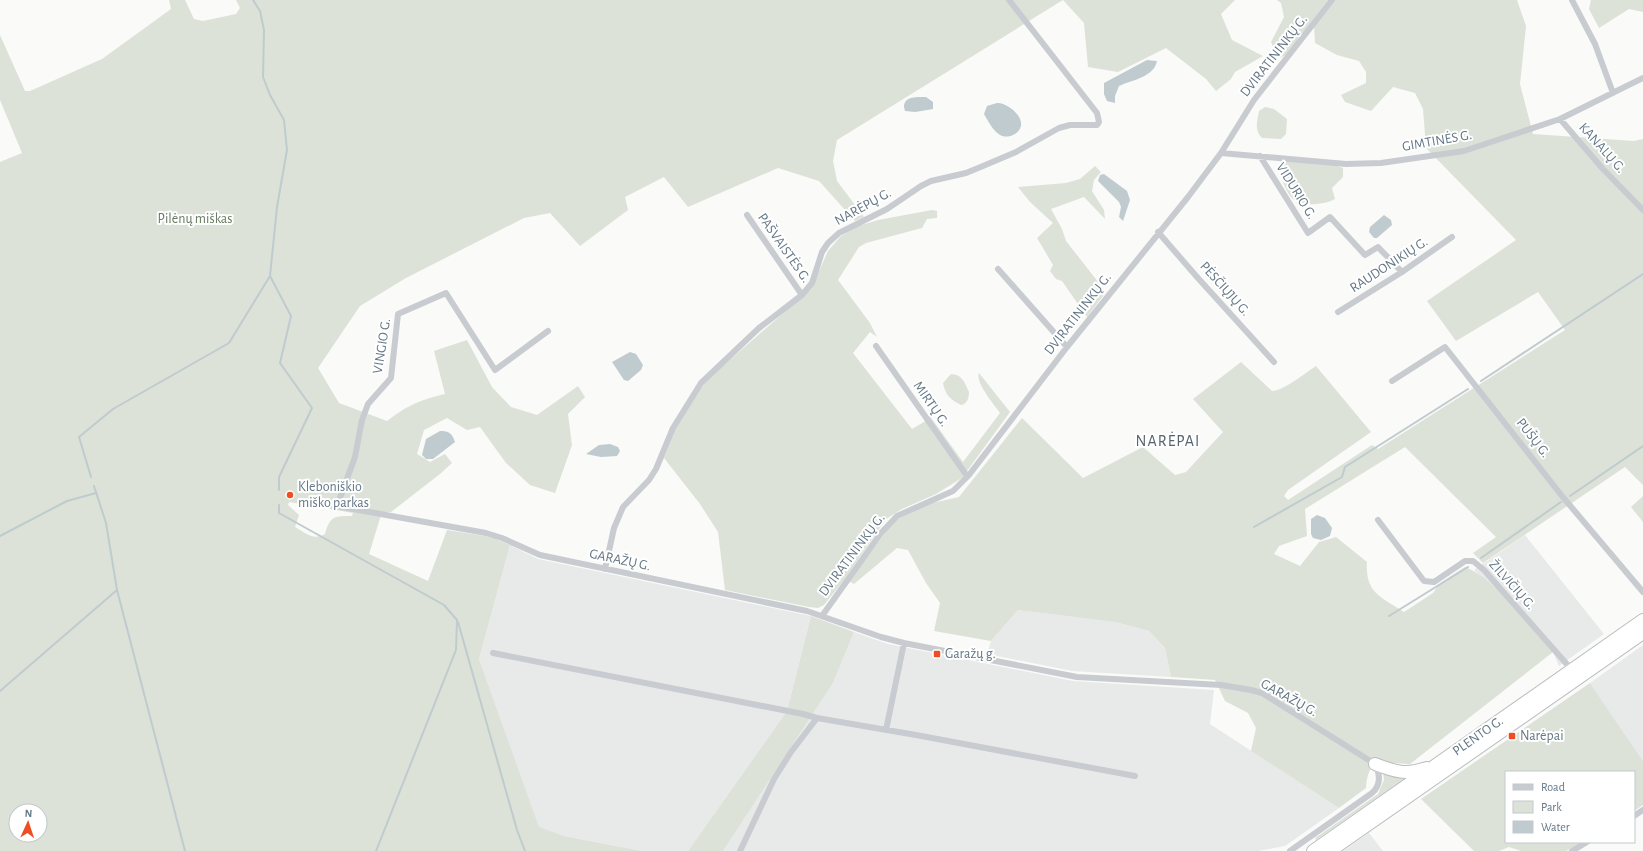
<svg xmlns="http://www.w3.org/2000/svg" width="1643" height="851" font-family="'Alegreya Sans',sans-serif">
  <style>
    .built { fill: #e8e9e9 }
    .green { fill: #dce2d8; fill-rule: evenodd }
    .water { fill: #bfcbcf }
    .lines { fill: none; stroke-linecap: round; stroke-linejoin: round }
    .stream { stroke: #bfcbcf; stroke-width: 2 }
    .highway-casing { stroke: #babec1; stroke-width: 14 }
    .street { stroke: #c8ccd0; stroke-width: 6 }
    .highway { stroke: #fff; stroke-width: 12 }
    .poi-dot { fill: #ee4e24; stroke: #fff; stroke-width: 1.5 }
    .labels { text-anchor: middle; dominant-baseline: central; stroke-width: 4; stroke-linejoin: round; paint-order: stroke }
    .street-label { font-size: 14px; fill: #637785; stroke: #fff }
    .park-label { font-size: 14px; fill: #687b63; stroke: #fff }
    .poi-label { font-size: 14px; fill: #637785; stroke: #fff; text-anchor: start }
    .quarter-label { font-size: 16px; letter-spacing: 1px; fill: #56646f; stroke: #fff }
  </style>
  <rect width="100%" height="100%" fill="#fafaf8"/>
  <!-- built -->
  <path class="built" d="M1525 535 1604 634 1559 666 1553 652 1474 570Z
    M510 545 538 559 811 616 787 711 688 851H642L564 836 539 828 479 659Z
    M1018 610 1115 622 1149 631 1165 648 1171 677 1072 671 987 654 991 641Z
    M854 632 888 644 1073 681 1214 690 1210 724 1339 808 1285 846 1258 851H723L833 683Z
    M1643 645V761L1590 683Z
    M1369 833 1383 851H1343Z"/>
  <!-- green -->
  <path class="green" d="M169 0H185L194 19 203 21 236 14 240 8 236 0H1235L1221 14 1232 40 1263 56 1235 72 1231 79 1216 91 1206 79 1166 48 1118 72 1088 67 1084 23 1063 0 837 140 833 161 837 181 864 217 855 221 819 181 778 168 688 207 664 177 625 197 628 210 580 246 550 213 524 218 406 278 360 306 318 368 339 403 387 421C408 405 420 400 445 394L434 351 467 340 492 387 511 407 537 415 578 386 585 397 568 414 572 445 555 493 530 485 506 463 480 427 467 430 447 418 424 430 417 454 430 462 445 454 452 463 440 474 391 512H382L369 554 428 581 447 530 491 537 510 545 479 659 539 827 564 836 642 851H0V162L22 153 0 100V35L25 91H30L102 59 171 9ZM289 502 353 513 352 516C334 516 330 516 325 534 313 541 306 533 295 527L299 515 288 505ZM16 811H40V835H16Z
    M1277 0H1328L1286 55 1280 58 1276 54 1271 42 1284 17 1281 3Z
    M1332 0H1517L1526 26 1520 84 1533 134 1634 141 1643 139V485L1625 467 1483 563 1473 553 1496 537 1405 447 1305 509 1307 536 1279 546 1274 554 1300 566 1319 542 1336 537 1367 562C1365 593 1381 597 1404 612L1433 593 1440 583 1465 567C1495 578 1531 627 1553 652L1410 764C1384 763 1368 755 1366 788L1339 808 1251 751 1256 728 1248 713 1225 701 1215 680 1171 677 1165 648 1149 631 1115 622 1018 610 991 641 934 631 940 603 926 583 908 550 897 548 854 584 849 581 894 521 932 503 959 497 1022 418 1083 478 1143 447 1175 475 1186 472 1223 432 1193 399 1241 362 1272 391C1285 390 1305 373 1316 366L1371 432 1288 490 1284 496 1288 500 1372 445 1378 449 1565 330 1538 292 1456 341 1427 301 1516 240 1426 148 1423 109 1415 93 1393 87 1371 111 1345 102 1341 95 1366 83V72L1359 61 1337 55 1315 43 1314 25Z
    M1591 0H1643V12L1629 9 1599 28 1589 9Z
    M1265 107 1274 109 1287 119 1286 134 1281 139 1262 138C1254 130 1257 122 1259 111Z
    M1284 160 1331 164 1343 168V177L1332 188 1335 199C1325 205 1302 207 1292 198 1287 193 1280 177 1280 169 1280 167 1283 163 1284 160Z
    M1095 166 1101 172 1094 180 1092 191 1104 210 1105 219 1084 197 1051 209 1062 229 1066 241 1106 292 1087 317 1062 281 1056 279 1050 271 1053 265 1037 238 1053 223 1030 202 1018 187 1066 183 1080 179Z
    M932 210 937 211V218L927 219 922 228 866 243 859 247 838 280 870 323 877 337 870 332 853 353 912 429 924 422 929 415 963 462 1000 413C994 404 975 383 979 373L1010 412 962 478 936 494 902 509 886 519 844 580 824 605 818 608 809 607 725 590 718 532 700 504 664 458 676 428 694 397 709 378 811 289 828 251 840 237 855 227 878 220Z
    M951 374C962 374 965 383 969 392 969 398 967 404 961 405 951 400 945 395 943 383Z
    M1643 496V522L1631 507Z
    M811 616 854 632 833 683 723 851H688L787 711Z
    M1590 683 1643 761V805L1634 811V772H1506V842H1583L1566 851H1521L1509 847 1499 851H1474L1421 799Z
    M1383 771 1408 776 1316 840 1315 838 1378 794 1384 780Z"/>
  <!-- water -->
  <path class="water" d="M1147 60 1157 61C1154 77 1132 80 1119 86L1115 96V103L1107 101 1104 94V83Z
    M926 97 933 102V109L915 112 905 111 904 107C904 96 917 97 926 97Z
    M997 103C1006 102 1023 115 1021 126 1020 130 1017 133 1013 135 998 142 990 124 984 114L987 106Z
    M1104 174 1127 191 1130 200 1123 221 1119 217 1121 207 1119 202 1098 181 1100 175Z
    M1384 215 1391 220 1392 225 1377 238H1374L1369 232 1370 227Z
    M630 352 636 354 643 365 641 370 628 381 624 380 612 362Z
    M440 431C449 431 452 433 455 442L433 459H426L422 455 426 439Z
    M610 444 618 447 620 451 617 456 601 457 586 454 599 445Z
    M1317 515 1325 518 1332 528 1330 536 1321 540 1313 538 1311 534V519Z"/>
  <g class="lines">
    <!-- stream -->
    <path class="stream" d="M270 276 291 316 280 363 312 408 279 477V490
      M1481 381 1643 274
      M91 477 79 437 113 409 229 343 270 276 277 207 287 150 284 120 270 95 263 77 264 30 260 11 253 0
      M94 486 106 523 117 590 185 851
      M1570 496 1643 446
      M279 505V513L444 605 457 620 456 650 376 851
      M1254 527 1342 477 1345 467 1468 389
      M0 536 67 501 96 493
      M1481 558 1561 502
      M1389 616 1468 567
      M458 622 517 830 525 851
      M0 691 117 590"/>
    <defs>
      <path id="highway" d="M1375 764C1396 772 1405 775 1427 768
        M1313 851 1643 620
        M1330 851 1643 633"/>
    </defs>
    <!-- highway casing -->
    <use href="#highway" class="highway-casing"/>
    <!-- street -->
    <path class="street" d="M1572 0 1595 44 1613 93
      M1560 119 1602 168 1643 210
      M1221 153 1346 164 1381 163 1464 151 1560 119 1643 78
      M1260 156 1308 233 1330 217 1365 255 1378 247 1402 272
      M747 215 802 295
      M1158 232 1197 277 1274 362
      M998 269 1067 347
      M1338 312 1402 272 1452 237
      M876 346 967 476
      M1392 381 1445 347 1562 496 1643 592
      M325 504 486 533 502 538 540 555 807 611 881 637 904 643 1077 677 1221 685 1251 690 1262 693 1375 764C1380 774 1381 785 1372 793L1290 851
      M337 506 355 457 362 420 368 404 391 378 398 314 446 293 495 370 548 331
      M1378 520 1424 581 1434 582 1465 561H1473L1484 570 1572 670
      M605 569 614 528 623 507 649 480 656 469 673 428 701 383 759 328 802 295 812 283 822 252 828 243 839 233 887 209 921 186 931 181 966 173 983 166 1016 152 1059 128 1070 125H1097L1099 122 1097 113 1009 0
      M822 616 881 533 897 516 953 491 969 475 1067 347 1188 197 1221 153 1254 100 1332 0
      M493 653 803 714 817 718 916 735 1135 776
      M886 730 904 643
      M1634 816 1643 810
      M740 851 774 779 791 752 817 718
      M1572 851 1587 842"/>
    <!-- highway -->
    <use href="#highway" class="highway"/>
  </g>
  <!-- markers -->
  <g class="poi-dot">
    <circle cx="290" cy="495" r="4"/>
    <rect x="933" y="650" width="8" height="8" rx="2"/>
    <rect x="1508" y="732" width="8" height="8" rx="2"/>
  </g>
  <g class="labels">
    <!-- street labels -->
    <g class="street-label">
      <text transform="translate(1274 56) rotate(-52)">DVIRATININKŲ G.</text>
      <text transform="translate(1437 141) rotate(-10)">GIMTINĖS G.</text>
      <text transform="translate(1602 148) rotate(48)">KANALŲ G.</text>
      <text transform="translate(1296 191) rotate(58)">VIDURIO G.</text>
      <text transform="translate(863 207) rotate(-29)">NARĖPŲ G.</text>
      <text transform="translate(784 248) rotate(55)">PAŠVAISTĖS G.</text>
      <text transform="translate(1389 265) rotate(-33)">RAUDONIKIŲ G.</text>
      <text transform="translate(1225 289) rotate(48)">PĖSČIŲJŲ G.</text>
      <text transform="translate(1078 314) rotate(-52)">DVIRATININKŲ G.</text>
      <text transform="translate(382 346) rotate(-81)">VINGIO G.</text>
      <text transform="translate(931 404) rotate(55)">MIRTŲ G.</text>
      <text transform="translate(1533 438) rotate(52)">PUŠŲ G.</text>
      <text transform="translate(852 555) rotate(-53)">DVIRATININKŲ G.</text>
      <text transform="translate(620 560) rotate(12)">GARAŽŲ G.</text>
      <text transform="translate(1512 585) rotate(48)">ŽILVIČIŲ G.</text>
      <text transform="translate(1289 698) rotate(29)">GARAŽŲ G.</text>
      <text transform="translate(1478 736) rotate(-35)">PLENTO G.</text>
    </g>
    <!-- park labels -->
    <g class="park-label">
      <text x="195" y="219">Pilėnų miškas</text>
    </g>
    <!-- poi labels -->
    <g class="poi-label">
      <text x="298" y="487">Kleboniškio<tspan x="298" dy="16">miško parkas</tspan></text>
      <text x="945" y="654">Garažų g.</text>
      <text x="1520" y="736">Narėpai</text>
    </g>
    <!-- quarter labels -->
    <g class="quarter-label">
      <text x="1168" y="441">NARĖPAI</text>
    </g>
  </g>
  <!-- legend -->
  <rect x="1505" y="771" width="130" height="72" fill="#ffffff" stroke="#c1c9ce"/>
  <rect x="1513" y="784" width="20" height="6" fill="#c8ccd0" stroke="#c1c9ce"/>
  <text x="1541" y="791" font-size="12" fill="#637785">Road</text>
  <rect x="1513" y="801" width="20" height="12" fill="#dce2d8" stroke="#c1c9ce"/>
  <text x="1541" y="811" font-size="12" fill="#637785">Park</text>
  <rect x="1513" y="821" width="20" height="12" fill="#bfcbcf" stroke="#c1c9ce"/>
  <text x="1541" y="831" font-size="12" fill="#637785">Water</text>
  <!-- north arrow -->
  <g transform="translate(28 823) rotate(3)"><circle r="19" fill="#ffffff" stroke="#c1c9ce"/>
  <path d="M0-3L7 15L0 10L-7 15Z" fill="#ee4e24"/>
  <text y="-6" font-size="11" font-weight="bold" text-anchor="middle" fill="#637785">N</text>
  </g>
</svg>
